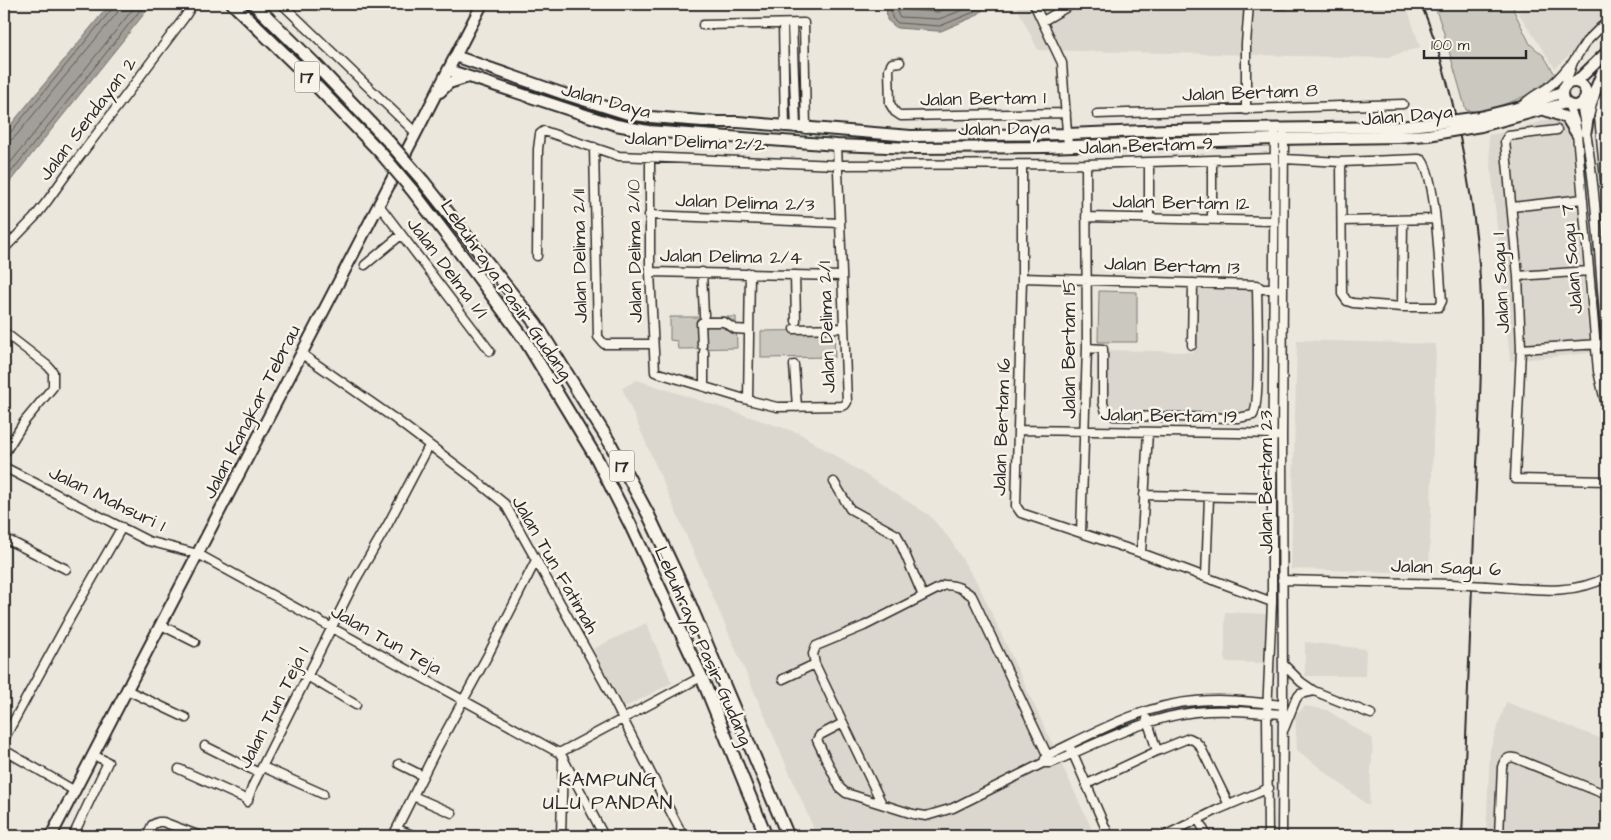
<svg xmlns="http://www.w3.org/2000/svg" width="1611" height="840" font-family="'Architects Daughter',sans-serif">
  <style>
    .built { fill: #dbd7ce }
    .green { fill: #cbc8bf; stroke: #7b7a75 }
    .water { fill: #a29f98; stroke: #72716c }
    .lines { fill: none; stroke-linecap: round; stroke-linejoin: round }
    .shore { stroke: #5b5957; stroke-width: 1 }
    .minor-casing { stroke: #2b2b2b; stroke-width: 11 }
    .major-casing { stroke: #2b2b2b; stroke-width: 14 }
    .highway-casing { stroke: #2b2b2b; stroke-width: 15 }
    .minor { stroke: #f7f3e8; stroke-width: 8 }
    .major { stroke: #f7f3e8; stroke-width: 10 }
    .highway { stroke: #f7f3e8; stroke-width: 11 }
    .rail { stroke: #2b2b2b; stroke-width: 2 }
    .minor-bridge-casing { stroke: #2b2b2b; stroke-width: 11; stroke-linecap: butt }
    .major-bridge-casing { stroke: #2b2b2b; stroke-width: 14; stroke-linecap: butt }
    .highway-bridge-casing { stroke: #2b2b2b; stroke-width: 15; stroke-linecap: butt }
    .minor-bridge { stroke: #f7f3e8; stroke-width: 8 }
    .major-bridge { stroke: #f7f3e8; stroke-width: 10 }
    .highway-bridge { stroke: #f7f3e8; stroke-width: 11 }
    .labels { text-anchor: middle; dominant-baseline: central; stroke-width: 5; stroke-linejoin: round; paint-order: stroke }
    .shield { fill: #f7f3e8; stroke: #686764; stroke-width: 1 }
    .shield-label { font-size: 18px; font-weight: bold; fill: #2b2b2b }
    .street-label { font-size: 19px; fill: #2b2b2b; stroke: #f7f3e8 }
    .neighbourhood-label { font-size: 20px; letter-spacing: 1px; fill: #2b2b2b; stroke: #f7f3e8 }
  </style>
  <rect width="100%" height="100%" fill="#ebe7dd"/>
  <filter id="ink" filterUnits="userSpaceOnUse"><feTurbulence type="fractalNoise" baseFrequency=".02" numOctaves="2"/><feDisplacementMap in="SourceGraphic" scale="10" xChannelSelector="R" yChannelSelector="G"/><feConvolveMatrix kernelMatrix="1 2 1 2 8 2 1 2 1" color-interpolation-filters="sRGB"/></filter>
  <g filter="url(#ink)">
    <!-- built -->
    <path class="built" d="M1015 4H1406L1420 47 1386 58 1038 50Z
      M1525 4H1607V21L1555 68 1517 11Z
      M1607 83V244L1594 116 1601 91Z
      M1552 118 1561 122 1568 129 1571 139 1590 353 1510 361 1488 135 1515 130Z
      M1196 286 1255 288 1254 385 1251 413 1235 415 1115 413 1108 410 1105 403 1106 350 1194 352Z
      M1297 340 1436 344 1429 573 1291 569Z
      M637 380 799 433 929 515 949 538 978 584 1095 836H817L622 388Z
      M1225 612 1267 614 1266 663 1225 662Z
      M646 623 672 683 623 708 593 649Z
      M1305 642 1366 649 1365 676H1305Z
      M1506 702 1607 741V836H1486L1490 749Z
      M1305 706 1327 710 1373 739 1369 806 1297 750 1295 716Z"/>
    <!-- green -->
    <path class="green" d="M1434 4H1520L1513 9 1530 44 1544 56 1556 76 1546 87 1513 101 1482 112 1466 110 1443 30Z
      M1099 291 1137 292V342H1098Z
      M670 317H736L737 348 678 349 677 341 670 340Z
      M834 330 835 357 761 358V331Z"/>
    <!-- water -->
    <path class="water" d="M110 4H152L4 189V133Z
      M886 4H984V9L976 16 941 31H937L897 28 887 20Z"/>
    <g class="lines">
      <!-- shore -->
      <path class="shore" d="M891 4 892 18 898 23 940 26 974 12 978 8 979 4
        M898 4V15L900 17 939 19 971 7 972 4
        M905 4 907 10 938 12 958 4
        M4 136 10 133 112 9 113 4
        M4 142 9 141 15 137 117 13 120 4
        M4 171 137 4
        M4 181 145 4"/>
      <defs>
        <path id="minor" d="M282 4 416 133
          M1034 4 1062 63 1068 146
          M1279 4H1285
          M1043 21 1072 4
          M783 24 785 127
          M792 24 796 128
          M703 25 804 23 806 129
          M900 62 892 63 889 69 890 104 895 112 901 116 1066 113
          M1565 85 1573 62 1586 42 1607 21
          M1524 104C1532 96 1538 94 1547 88 1556 82 1563 73 1570 65
          M1581 104C1597 184 1599 267 1607 347
          M1569 106 1575 122 1577 134 1598 371 1607 410
          M1246 110V44L1249 4
          M1097 114 1403 104
          M1557 130 1508 136 1505 141 1518 276 1521 349 1515 479 1607 481
          M594 147 598 337 604 344H653
          M650 157V272L655 372 748 400 777 407 842 406 845 405 847 402 837 145
          M1284 159 1341 162 1419 159 1422 160C1437 180 1439 272 1442 301L1439 307H1402L1353 303 1347 301 1342 294 1341 162
          M1022 165V278L1016 506 1021 513 1141 553 1272 602
          M1605 180 1599 116 1602 102 1607 93
          M379 205 490 351
          M1512 207 1583 199
          M649 215 840 223
          M1086 217 1274 221
          M1149 218V162
          M1212 219V160
          M1342 221 1435 219
          M4 249 34 218 48 200 68 172 184 18 193 4
          M537 256 538 149 540 134 544 131 619 156 838 165 1086 164 1275 158
          M365 265 401 235
          M650 272 842 276
          M702 272 704 315
          M795 275 796 321
          M1518 276 1589 271
          M1022 278 1257 285 1262 289H1276
          M1402 307 1403 220
          M794 329 844 328
          M4 332 48 366 53 372V387L24 422 4 454
          M702 345 701 323 703 322H724L735 329 749 330
          M1192 345 1193 283
          M1087 348 1103 349V403L1106 412 1114 416 1238 418 1253 415C1261 405 1257 305 1257 285
          M1521 349 1599 344
          M704 352V386
          M302 354 395 419 473 478 505 504 604 682 683 836
          M794 365 797 407
          M748 400 750 273
          M1019 430 1237 433 1272 434 1277 436
          M4 467 148 541 198 554 559 753 563 758 604 836
          M834 482 850 509 897 535 923 596
          M1144 495 1272 498
          M1081 533 1087 348 1086 164
          M4 538 66 569
          M1141 553 1148 432
          M1206 577 1209 497
          M1282 580 1451 584
          M1486 586C1526 588 1571 597 1607 577
          M161 625 195 642
          M1283 664 1301 682 1314 691 1371 714
          M309 677 356 705
          M783 679 815 664
          M127 690 186 718
          M1147 719 1157 751
          M843 723 820 735 817 740 840 788 846 793 913 814 926 816 953 808 1043 763H1051C1098 743 1144 718 1195 712 1224 709 1254 712 1283 714
          M1284 729 1296 699 1300 694 1314 691
          M4 739 71 616 122 527
          M205 746 259 773
          M1071 749 1109 836
          M4 750 75 791
          M559 753 701 677
          M1045 759 1048 755C1094 733 1143 705 1195 701 1225 698 1254 702 1283 705
          M399 764 423 776
          M263 767 323 794
          M179 769 248 800
          M1087 784 1157 751 1189 738 1195 741 1200 746 1229 805
          M413 796 452 813
          M247 802 253 785 355 581 388 524 429 446
          M882 804 815 664 813 654 816 646 864 626 945 585C957 585 963 589 972 596L1051 763
          M1198 819 1207 836
          M397 829 415 836
          M73 836 108 762 93 755
          M147 836 152 825 158 822H163L200 836
          M393 836 436 750 489 653 535 562
          M561 836 563 758
          M1164 836 1217 810 1269 788
          M1268 836 1267 713 1272 602V498L1275 128
          M1282 836 1283 705 1282 439 1284 135
          M1499 836 1502 767C1504 760 1508 756 1515 758L1607 795"/>
        <path id="major" d="M455 56 564 94 628 114 650 117 716 122H738L911 136 1067 134 1169 130 1398 127 1428 124
          M448 70 616 125 648 131 837 145 912 148 1045 147 1275 139 1398 137 1428 135
          M1562 94a12 12 0 1 1 24 0a12 12 0 1 1-24 0Z
          M1576 82 1607 52
          M440 92 449 83 468 77
          M1542 109 1567 118 1577 134
          M1480 117 1521 107 1562 92
          M1481 126 1566 103
          M1586 130C1588 109 1594 92 1602 73
          M51 836 416 133 482 4"/>
        <path id="highway" d="M233 4 303 72 380 152
          M254 4 315 64 389 142
          M423 181 536 324 610 443 648 514 683 588 788 836
          M412 190 467 262 525 340 597 459 630 524 702 678 766 836"/>
      </defs>
      <!-- minor casing -->
      <use href="#minor" class="minor-casing"/>
      <!-- major casing -->
      <use href="#major" class="major-casing"/>
      <!-- highway casing -->
      <use href="#highway" class="highway-casing"/>
      <!-- minor -->
      <use href="#minor" class="minor"/>
      <!-- major -->
      <use href="#major" class="major"/>
      <!-- highway -->
      <use href="#highway" class="highway"/>
      <!-- rail -->
      <path class="rail" d="M1421 4C1444 58 1457 116 1467 175 1473 209 1478 244 1480 279 1484 356 1478 434 1475 511 1471 620 1467 728 1462 836"/>
      <defs>
        <path id="minor-bridge" d="M1451 584 1486 586"/>
        <path id="major-bridge" d="M1428 124 1480 117
          M1428 135 1481 126"/>
        <path id="highway-bridge" d="M389 142 423 181
          M380 152 412 190"/>
      </defs>
      <!-- minor-bridge casing -->
      <use href="#minor-bridge" class="minor-bridge-casing"/>
      <!-- major-bridge casing -->
      <use href="#major-bridge" class="major-bridge-casing"/>
      <!-- highway-bridge casing -->
      <use href="#highway-bridge" class="highway-bridge-casing"/>
      <!-- minor-bridge -->
      <use href="#minor-bridge" class="minor-bridge"/>
      <!-- major-bridge -->
      <use href="#major-bridge" class="major-bridge"/>
      <!-- highway-bridge -->
      <use href="#highway-bridge" class="highway-bridge"/>
    </g>
  </g>
  <g class="labels">
    <!-- shield labels -->
    <g class="shield">
      <rect x="294.5" y="61.5" width="25" height="31" rx="4"/>
      <rect x="609.5" y="450.5" width="25" height="31" rx="4"/>
    </g>
    <g class="shield-label">
      <text x="307" y="77">17</text>
      <text x="622" y="466">17</text>
    </g>
    <!-- street labels -->
    <g class="street-label">
      <text transform="translate(1250 93) rotate(-2)">Jalan Bertam 8</text>
      <text transform="translate(983 99) rotate(-1)">Jalan Bertam 1</text>
      <text transform="translate(606 101) rotate(15)">Jalan Daya</text>
      <text transform="translate(1407 116) rotate(-5)">Jalan Daya</text>
      <text transform="translate(88 119) rotate(-53)">Jalan Sendayan 2</text>
      <text transform="translate(1004 129) rotate(-1)">Jalan Daya</text>
      <text transform="translate(695 142) rotate(3)">Jalan Delima 2/2</text>
      <text transform="translate(1146 146) rotate(-2)">Jalan Bertam 9</text>
      <text transform="translate(745 203) rotate(2)">Jalan Delima 2/3</text>
      <text transform="translate(1181 203) rotate(1)">Jalan Bertam 12</text>
      <text transform="translate(635 251) rotate(-91)">Jalan Delima 2/10</text>
      <text transform="translate(580 256) rotate(-91)">Jalan Delima 2/11</text>
      <text transform="translate(731 257) rotate(1)">Jalan Delima 2/4</text>
      <text transform="translate(1572 259) rotate(-95)">Jalan Sagu 7</text>
      <text transform="translate(1172 266) rotate(2)">Jalan Bertam 13</text>
      <text transform="translate(447 268) rotate(53)">Jalan Delma 1/1</text>
      <text transform="translate(1501 283) rotate(-93)">Jalan Sagu 1</text>
      <text transform="translate(506 290) rotate(55)">Lebuhraya Pasir Gudang</text>
      <text transform="translate(827 327) rotate(-92)">Jalan Delima 2/1</text>
      <text transform="translate(1069 349) rotate(-90)">Jalan Bertam 15</text>
      <text transform="translate(252 412) rotate(-63)">Jalan Kangkar Tebrau</text>
      <text transform="translate(1169 416) rotate(1)">Jalan Bertam 19</text>
      <text transform="translate(1002 427) rotate(-88)">Jalan Bertam 16</text>
      <text transform="translate(1266 482) rotate(-90)">Jalan Bertam 23</text>
      <text transform="translate(107 499) rotate(26)">Jalan Mahsuri 1</text>
      <text transform="translate(555 565) rotate(60)">Jalan Tun Fatimah</text>
      <text transform="translate(1446 568) rotate(2)">Jalan Sagu 6</text>
      <text transform="translate(386 640) rotate(29)">Jalan Tun Teja</text>
      <text transform="translate(703 646) rotate(66)">Lebuhraya Pasir Gudang</text>
      <text transform="translate(274 708) rotate(-63)">Jalan Tun Teja 1</text>
    </g>
    <!-- neighbourhood labels -->
    <g class="neighbourhood-label">
      <text x="608" y="780">KAMPUNG<tspan x="608" dy="23">ULU PANDAN</tspan></text>
    </g>
  </g>
  <!-- margin -->
  <rect width="1611" height="840" fill="none" stroke="#f7f3e8" stroke-width="20"/>
  <rect x="10" y="10" width="1591" height="820" fill="none" stroke="#2b2b2b" stroke-width="2" filter="url(#ink)"/>
  <!-- scale -->
  <path d="M1424 50v8h102v-8" fill="none" stroke="#2b2b2b" stroke-width="2.5"/>
  <text x="1431" y="50" font-size="15" fill="#2b2b2b" stroke="#f7f3e8" stroke-width="4" paint-order="stroke">100 m</text>
</svg>
